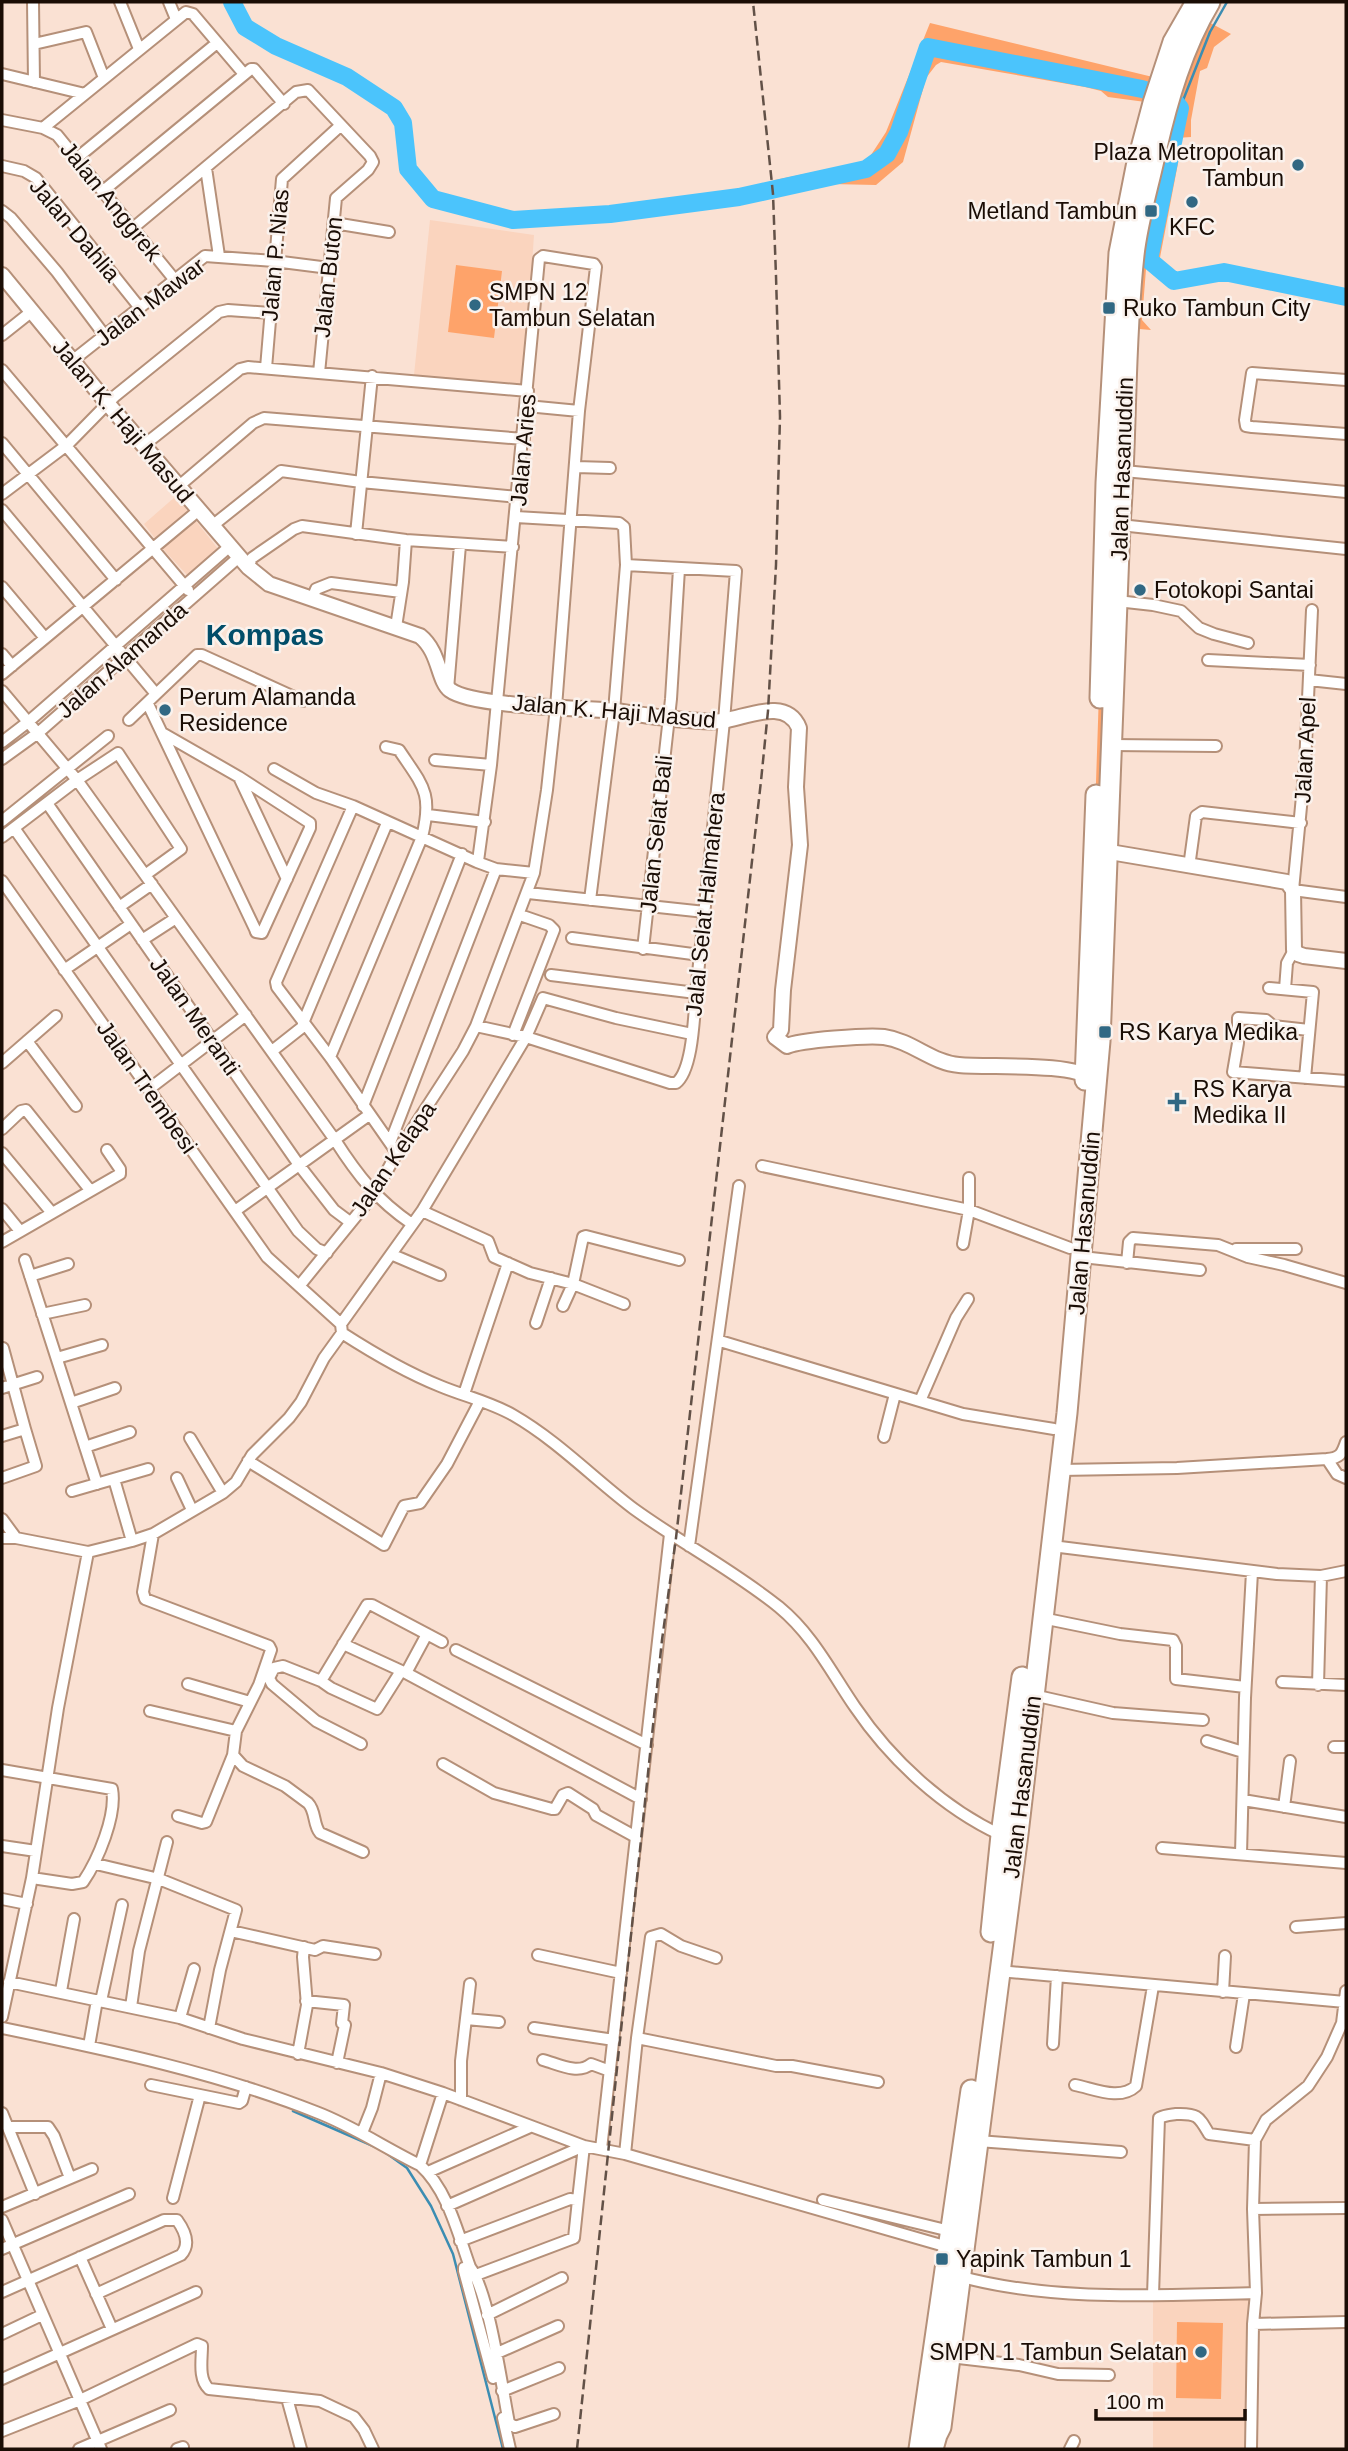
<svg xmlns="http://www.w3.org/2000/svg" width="1348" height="2451" font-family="Helvetica,sans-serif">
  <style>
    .built { fill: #fad4be }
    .green { fill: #fea36a }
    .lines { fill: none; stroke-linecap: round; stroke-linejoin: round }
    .stream { stroke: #3c8db2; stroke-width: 2.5 }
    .river { stroke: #4bc4fc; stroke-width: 18 }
    .street-casing { stroke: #b59079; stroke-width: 14 }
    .secondary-casing { stroke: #b59079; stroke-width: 18 }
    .highway-casing { stroke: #b59079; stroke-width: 23 }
    .street { stroke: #fff; stroke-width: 10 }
    .secondary { stroke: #fff; stroke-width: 14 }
    .highway { stroke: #fff; stroke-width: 19 }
    .rail { stroke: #625147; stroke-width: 2.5; stroke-dasharray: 10 5; stroke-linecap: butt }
    .poi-dot { fill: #316883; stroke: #faf2ed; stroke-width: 2.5 }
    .labels { text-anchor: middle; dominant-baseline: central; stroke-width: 5; stroke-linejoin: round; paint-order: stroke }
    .poi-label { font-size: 23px; fill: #1a0d05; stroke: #faf2ed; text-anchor: start }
    .street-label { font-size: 23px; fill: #1a0d05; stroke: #faf2ed }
    .district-label { font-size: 30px; font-weight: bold; fill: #014d69; stroke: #faf2ed }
  </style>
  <rect width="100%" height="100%" fill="#fae1d3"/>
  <!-- built -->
  <path class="built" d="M430 220 534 235 524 385 414 375Z
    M176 496 190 514 157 541 144 524Z
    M195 520 219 550 188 576 162 548Z
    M1250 2295 1249 2449 1153 2448V2297Z"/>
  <!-- green -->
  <path class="green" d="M1201 18 1231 34 1214 47 1207 68 1200 71 1191 120V137L1177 138 1160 134Z
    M930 23 1161 79 1153 103 1108 97 1101 91 1085 87 941 62 936 65 926 78 903 162 876 185 831 184 777 193 775 180 867 161 886 132Z
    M1161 155 1179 158 1158 268 1146 269 1142 320 1151 330 1128 328 1111 745 1094 842 1106 483 1113 364Z
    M456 265 502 271 494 338 448 332Z
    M1177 2322 1223 2323 1221 2399 1176 2398Z"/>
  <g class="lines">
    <!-- stream -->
    <path class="stream" d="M1180 108 1210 32 1227 2
      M293 2111 380 2149
      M386 2153 407 2168 431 2206 453 2254 503 2449"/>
    <!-- river -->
    <path class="river" d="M232 2 245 27 276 46 347 77 394 108 403 123 408 169 433 199 513 220 610 214 739 197 866 169 887 154 899 132 928 47 1142 89 1172 98 1180 108 1149 260 1174 281 1224 272 1346 297"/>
    <defs>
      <path id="street" d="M33 2 34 82
        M120 2 139 49
        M169 2 176 19
        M34 44 86 32 104 78
        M2 74 85 94
        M2 120 43 128 57 135 174 279
        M43 128 186 12 193 14 244 74
        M77 158 217 43
        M2 166 24 171 36 178 140 308
        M206 168 219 256
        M103 191 251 69H254L284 104
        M2 211 11 218 57 272 105 336
        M334 223 389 232
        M133 228 296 92 308 90 370 156 373 162 368 170 336 198 319 373
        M2 335 31 312
        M72 361 205 256 274 261 329 268
        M266 368 282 179 340 126
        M2 370 188 590
        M1346 380 1252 373 1245 420 1246 426 1252 427 1346 434
        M527 406 579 411
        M2 443 116 580
        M144 445 240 369 248 367 528 391
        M576 467 610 468
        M1124 471 1346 492
        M179 486 253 423 264 418 524 439
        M2 494 67 445 115 396 219 312 228 310 270 313
        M2 510 156 694
        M516 517 619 523 624 527 626 565 614 711 590 900
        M1120 525 1346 549
        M212 526 281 471 361 482 518 497
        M356 534 372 376
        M248 567 252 558 294 529 302 526 406 540 513 547
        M2 587 45 638
        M312 599 316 589 331 583 401 592
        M1117 601 1153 605 1181 611 1199 628 1214 634 1248 643
        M1312 610 1305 765 1293 890 1346 897
        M396 627 403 582 406 540
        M2 654 12 666
        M1208 660 1310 665
        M2 674 199 510
        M1309 680 1346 684
        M448 689 460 545
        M2 691 77 780 335 1140C358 1176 377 1200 412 1224
        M148 704 255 929 256 932 262 933 310 828V823L239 777 164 734
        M129 720 197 655H202L303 701
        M2 742 28 722 229 547
        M1111 745 1216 746
        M2 759 38 733 239 557
        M435 760 491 765
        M274 769 316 793 353 806 477 862 496 869 534 873
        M239 777 287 879
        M47 803 299 1165 334 1210 350 1222
        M353 806 276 982 277 987 330 1057 397 1153
        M428 815 485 822
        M2 821 108 736
        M14 828 298 1231 317 1249 327 1253
        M2 837 77 780 118 753 181 849 145 875
        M1189 867 1196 816 1202 812 1301 823
        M2 881 267 1257 341 1324 342 1333 324 1358 301 1402 289 1418 252 1455 236 1482 223 1493 153 1534 132 1541 88 1552 16 1538H2
        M528 893 705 912
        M119 907 152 884
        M572 938 700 955
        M142 940 176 918
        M643 949 671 699 679 569
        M64 970 131 924
        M551 975 696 993
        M1269 988 1313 992 1305 1078
        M1285 989 1287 963 1294 950
        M303 1023 387 823
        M476 1026 526 1037 670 1083H676C693 1070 694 1015 696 993L724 721 736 571 626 565
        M1309 1030 1273 1026 1266 1020 1238 1018V1043L1233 1072 1346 1081
        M513 1035 554 930 549 925 520 915
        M27 1041 76 1106
        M272 1051 305 1025
        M330 1057 422 837C433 793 423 786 399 750L386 747
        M2 1063 56 1016
        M149 1089 246 1015
        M363 1106 462 854
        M2 1129 21 1111 26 1110 90 1190
        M390 1143 496 869
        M2 1153 52 1213
        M762 1166 969 1210 1070 1248
        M2 1209 20 1231
        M235 1211 369 1115
        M422 1211 488 1241 494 1257 530 1273 573 1284 624 1304
        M2 1242 120 1174V1169L107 1150
        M963 1244 969 1210V1178
        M1236 1249H1296
        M393 1255 440 1275
        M1082 1257 1200 1270
        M25 1260 97 1484
        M1127 1263 1129 1242 1133 1238 1218 1245 1248 1257 1284 1265 1346 1283
        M30 1276 68 1264
        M300 1285 374 1194 397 1153 463 1051 476 1026 534 873 547 790 556 707 579 411 596 267 594 264 543 256 539 259 491 765 478 861
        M563 1306 573 1284 583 1237 586 1236 679 1260
        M42 1314 85 1305
        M536 1323 551 1278
        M341 1324 422 1211 526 1037 543 998 616 1018 692 1034
        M342 1333C373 1353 405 1372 440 1386 464 1396 490 1402 513 1415 558 1441 593 1478 634 1509 681 1543 733 1570 779 1607 813 1635 831 1672 855 1707 891 1760 943 1808 1001 1835
        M720 1341 963 1414 1054 1429
        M3 1348 25 1429
        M57 1358 102 1345
        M2 1388 37 1377
        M464 1394 508 1263
        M920 1401 956 1318 968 1299
        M71 1403 115 1388
        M2 1436 25 1429 36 1466 2 1478
        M884 1437 895 1394
        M190 1438 223 1493
        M85 1447 130 1432
        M1327 1459C1340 1458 1342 1454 1346 1442
        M248 1461 384 1545 404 1506 420 1503 447 1464 480 1401
        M1060 1470 1177 1468 1327 1459 1337 1474 1346 1478
        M177 1478 192 1510
        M114 1479 132 1541
        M72 1491 148 1469
        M2 1519 16 1538
        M153 1534 143 1592 145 1599 269 1646 271 1650 259 1685 236 1731 233 1755 243 1766 285 1786 308 1803C316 1811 313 1825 320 1833L363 1852
        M689 1546 739 1186
        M1052 1546 1277 1574 1321 1576 1346 1571
        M1042 1618 1120 1634 1173 1640 1176 1646V1679L1245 1687
        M343 1644 406 1673 641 1799
        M456 1650 647 1745
        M401 1671 377 1709 331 1688 321 1681 367 1605H372L442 1642
        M406 1673 427 1634
        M321 1681 283 1666 274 1668 269 1678 272 1684 316 1721 361 1744
        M1282 1682 1346 1685
        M188 1684 250 1702
        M1318 1685 1321 1576
        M1033 1695 1113 1713 1203 1720
        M150 1711 236 1731
        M1207 1741 1243 1752
        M1334 1747H1346
        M443 1764 494 1793 552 1809H555L563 1795 568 1793 593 1809 596 1815 636 1837
        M2 1770 112 1789C117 1815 98 1860 83 1882L72 1884 32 1878
        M1243 1800 1346 1817
        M1284 1807 1290 1761
        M178 1816 202 1823 206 1822 233 1755
        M2 1846 36 1851
        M1162 1848 1346 1863
        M1241 1854 1245 1698 1252 1572
        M96 1864 159 1879 236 1910 220 1970 209 2028
        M2 1899 27 1904
        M1296 1927 1346 1923
        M231 1931 315 1950 323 1946 375 1954
        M538 1955 621 1973
        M999 1971 1345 2002
        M9 1982 180 2018 243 2039 381 2073 443 2093 584 2146 625 2154 948 2247
        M61 1991 74 1919
        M1223 1992 1225 1956
        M101 2001 122 1905
        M306 2001 344 2005 342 2023 345 2025 337 2063
        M131 2007 139 1951 167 1842
        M2 2017 32 1878 58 1708 88 1552
        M180 2018 194 1969
        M466 2019 499 2022
        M2 2028C108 2050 215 2072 316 2112 353 2126 385 2148 420 2165 448 2190 458 2234 470 2267 489 2292 502 2388 509 2423L515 2427 554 2414
        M534 2028 614 2040
        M637 2038 776 2066H792L878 2082
        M1053 2044 1057 1976
        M89 2046 97 2000
        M1236 2047 1244 1994
        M298 2054 307 2005 303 1957 304 1947
        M543 2060C558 2064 578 2075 591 2064L610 2071
        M151 2085 239 2103 242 2101 246 2087
        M1075 2085C1095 2089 1120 2101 1136 2086L1153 1986
        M461 2100V2061L470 1984
        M2 2113 35 2194
        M8 2127H48L54 2136 70 2178
        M362 2133 372 2108 381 2073
        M978 2141 1121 2152
        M601 2149 670 1534
        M625 2154 637 2038 651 1937 661 1934 681 1946 716 1958
        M420 2165 443 2093
        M428 2172 530 2127
        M173 2198 200 2095
        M578 2200 584 2146
        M823 2200 950 2231
        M447 2206 584 2146
        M2 2207 92 2169
        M1253 2209 1346 2208
        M2 2220 101 2449
        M460 2241 570 2199 578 2200 574 2238 476 2275
        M2 2249 129 2194
        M80 2257 112 2329
        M470 2267 464 2268V2271L493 2378
        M962 2277C1056 2302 1159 2295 1256 2293
        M2 2292 164 2220H177C185 2231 191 2244 181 2255L96 2294
        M1153 2295 1159 2118C1165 2115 1169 2115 1176 2114 1198 2113 1199 2117 1209 2134L1255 2140
        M487 2315 562 2278
        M1253 2324 1346 2322
        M2 2334 42 2315
        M495 2354 558 2326
        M950 2357 1019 2365 1058 2374 1109 2375
        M2 2379 196 2292
        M502 2391 559 2368
        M287 2398 301 2449
        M503 2418 510 2449
        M2 2431 80 2400 197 2344 202 2346C202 2360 198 2379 209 2389L320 2401 354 2417 364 2430 373 2449
        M79 2449 170 2410
        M177 2449 183 2447
        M1070 2449 1074 2441
        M1251 2449 1253 2324 1256 2293 1253 2209 1255 2140 1266 2120 1308 2086 1327 2057 1342 2023 1346 1991"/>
      <path id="secondary" d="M2 275 108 404 248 567 269 584 420 636C440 652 438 681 450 690 473 707 582 708 615 711 640 714 664 719 689 720 701 721 715 723 727 720 749 716 787 698 799 728L796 787 800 845 783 990 781 1030 775 1037 787 1046C800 1040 868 1035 884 1037 912 1041 932 1063 959 1065 990 1068 1071 1062 1093 1079
        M1098 850 1287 882 1293 890 1294 950 1298 954 1304 956 1346 961"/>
      <path id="highway" d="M1100 698 1106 483 1119 253 1136 167 1153 103 1173 42 1196 2
        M1085 1080 1096 795
        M991 1932 1001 1835 1022 1677
        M919 2449 971 2090
        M933 2449 937 2435 941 2427 1018 1834 1067 1413 1100 1041 1120 525C1127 435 1124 345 1134 255 1138 219 1149 185 1156 151 1168 99 1183 47 1210 2"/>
    </defs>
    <!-- street casing -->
    <use href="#street" class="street-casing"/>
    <!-- secondary casing -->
    <use href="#secondary" class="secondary-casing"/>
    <!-- highway casing -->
    <use href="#highway" class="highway-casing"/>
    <!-- street -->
    <use href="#street" class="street"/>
    <!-- secondary -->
    <use href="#secondary" class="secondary"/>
    <!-- highway -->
    <use href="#highway" class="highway"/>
    <!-- rail -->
    <path class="rail" d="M577 2449 662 1640 676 1538 761 781 768 711 776 565 780 417 776 276 773 194 753 2"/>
  </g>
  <!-- markers -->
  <g class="poi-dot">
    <circle cx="1298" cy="165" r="7"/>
    <circle cx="1192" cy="202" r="7"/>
    <rect x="1144" y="204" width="14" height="14" rx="3.5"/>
    <circle cx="475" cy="305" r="7"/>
    <rect x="1102" y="301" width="14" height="14" rx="3.5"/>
    <circle cx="1140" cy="590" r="7"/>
    <circle cx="165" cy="710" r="7"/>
    <rect x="1098" y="1025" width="14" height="14" rx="3.5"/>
    <path d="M1173.5 1091.5h7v7h7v7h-7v7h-7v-7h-7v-7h7z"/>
    <rect x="935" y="2252" width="14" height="14" rx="3.5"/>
    <circle cx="1201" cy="2352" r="7"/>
  </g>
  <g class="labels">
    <!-- poi labels -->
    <g class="poi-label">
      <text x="1284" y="152" text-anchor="end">Plaza Metropolitan<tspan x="1284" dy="26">Tambun</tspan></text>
      <text x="1137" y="211" text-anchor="end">Metland Tambun</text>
      <text x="1192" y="227" text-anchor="middle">KFC</text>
      <text x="489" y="292">SMPN 12<tspan x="489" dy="26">Tambun Selatan</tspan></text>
      <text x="1123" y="308">Ruko Tambun City</text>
      <text x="1154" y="590">Fotokopi Santai</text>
      <text x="179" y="697">Perum Alamanda<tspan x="179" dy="26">Residence</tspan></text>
      <text x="1119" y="1032">RS Karya Medika</text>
      <text x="1193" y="1089">RS Karya<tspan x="1193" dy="26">Medika II</tspan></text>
      <text x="956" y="2259">Yapink Tambun 1</text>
      <text x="1187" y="2352" text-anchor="end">SMPN 1 Tambun Selatan</text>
    </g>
    <!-- street labels -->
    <g class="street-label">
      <text transform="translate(111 201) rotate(51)">Jalan Anggrek</text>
      <text transform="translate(75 230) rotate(50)">Jalan Dahlia</text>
      <text transform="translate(275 255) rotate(-85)">Jalan P. Nias</text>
      <text transform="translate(328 277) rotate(-84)">Jalan Buton</text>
      <text transform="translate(150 302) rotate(-37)">Jalan Mawar</text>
      <text transform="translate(123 421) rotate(50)">Jalan K. Haji Masud</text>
      <text transform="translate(523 450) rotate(-85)">Jalan Aries</text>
      <text transform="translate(1122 469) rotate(-88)">Jalan Hasanuddin</text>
      <text transform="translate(122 660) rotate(-41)">Jalan Alamanda</text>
      <text transform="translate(614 711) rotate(5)">Jalan K. Haji Masud</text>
      <text transform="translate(1305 750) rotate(-87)">Jalan Apel</text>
      <text transform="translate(656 834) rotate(-84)">Jalan Selat Bali</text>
      <text transform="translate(705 904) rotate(-84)">Jalal Selat Halmahera</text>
      <text transform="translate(195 1016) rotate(55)">Jalan Meranti</text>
      <text transform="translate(147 1087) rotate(55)">Jalan Trembesi</text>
      <text transform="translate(393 1159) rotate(-56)">Jalan Kelapa</text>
      <text transform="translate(1084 1223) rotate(-85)">Jalan Hasanuddin</text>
      <text transform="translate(1022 1787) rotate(-83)">Jalan Hasanuddin</text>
    </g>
    <!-- district labels -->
    <g class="district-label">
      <text x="265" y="634">Kompas</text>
    </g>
  </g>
  <!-- border -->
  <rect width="1348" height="2451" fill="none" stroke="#1a0d05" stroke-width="7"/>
  <!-- scale -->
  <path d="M1096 2409v10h149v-10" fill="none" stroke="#1a0d05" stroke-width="3.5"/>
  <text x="1106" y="2409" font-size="21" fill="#1a0d05" stroke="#faf2ed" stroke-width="5" paint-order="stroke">100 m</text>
</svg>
